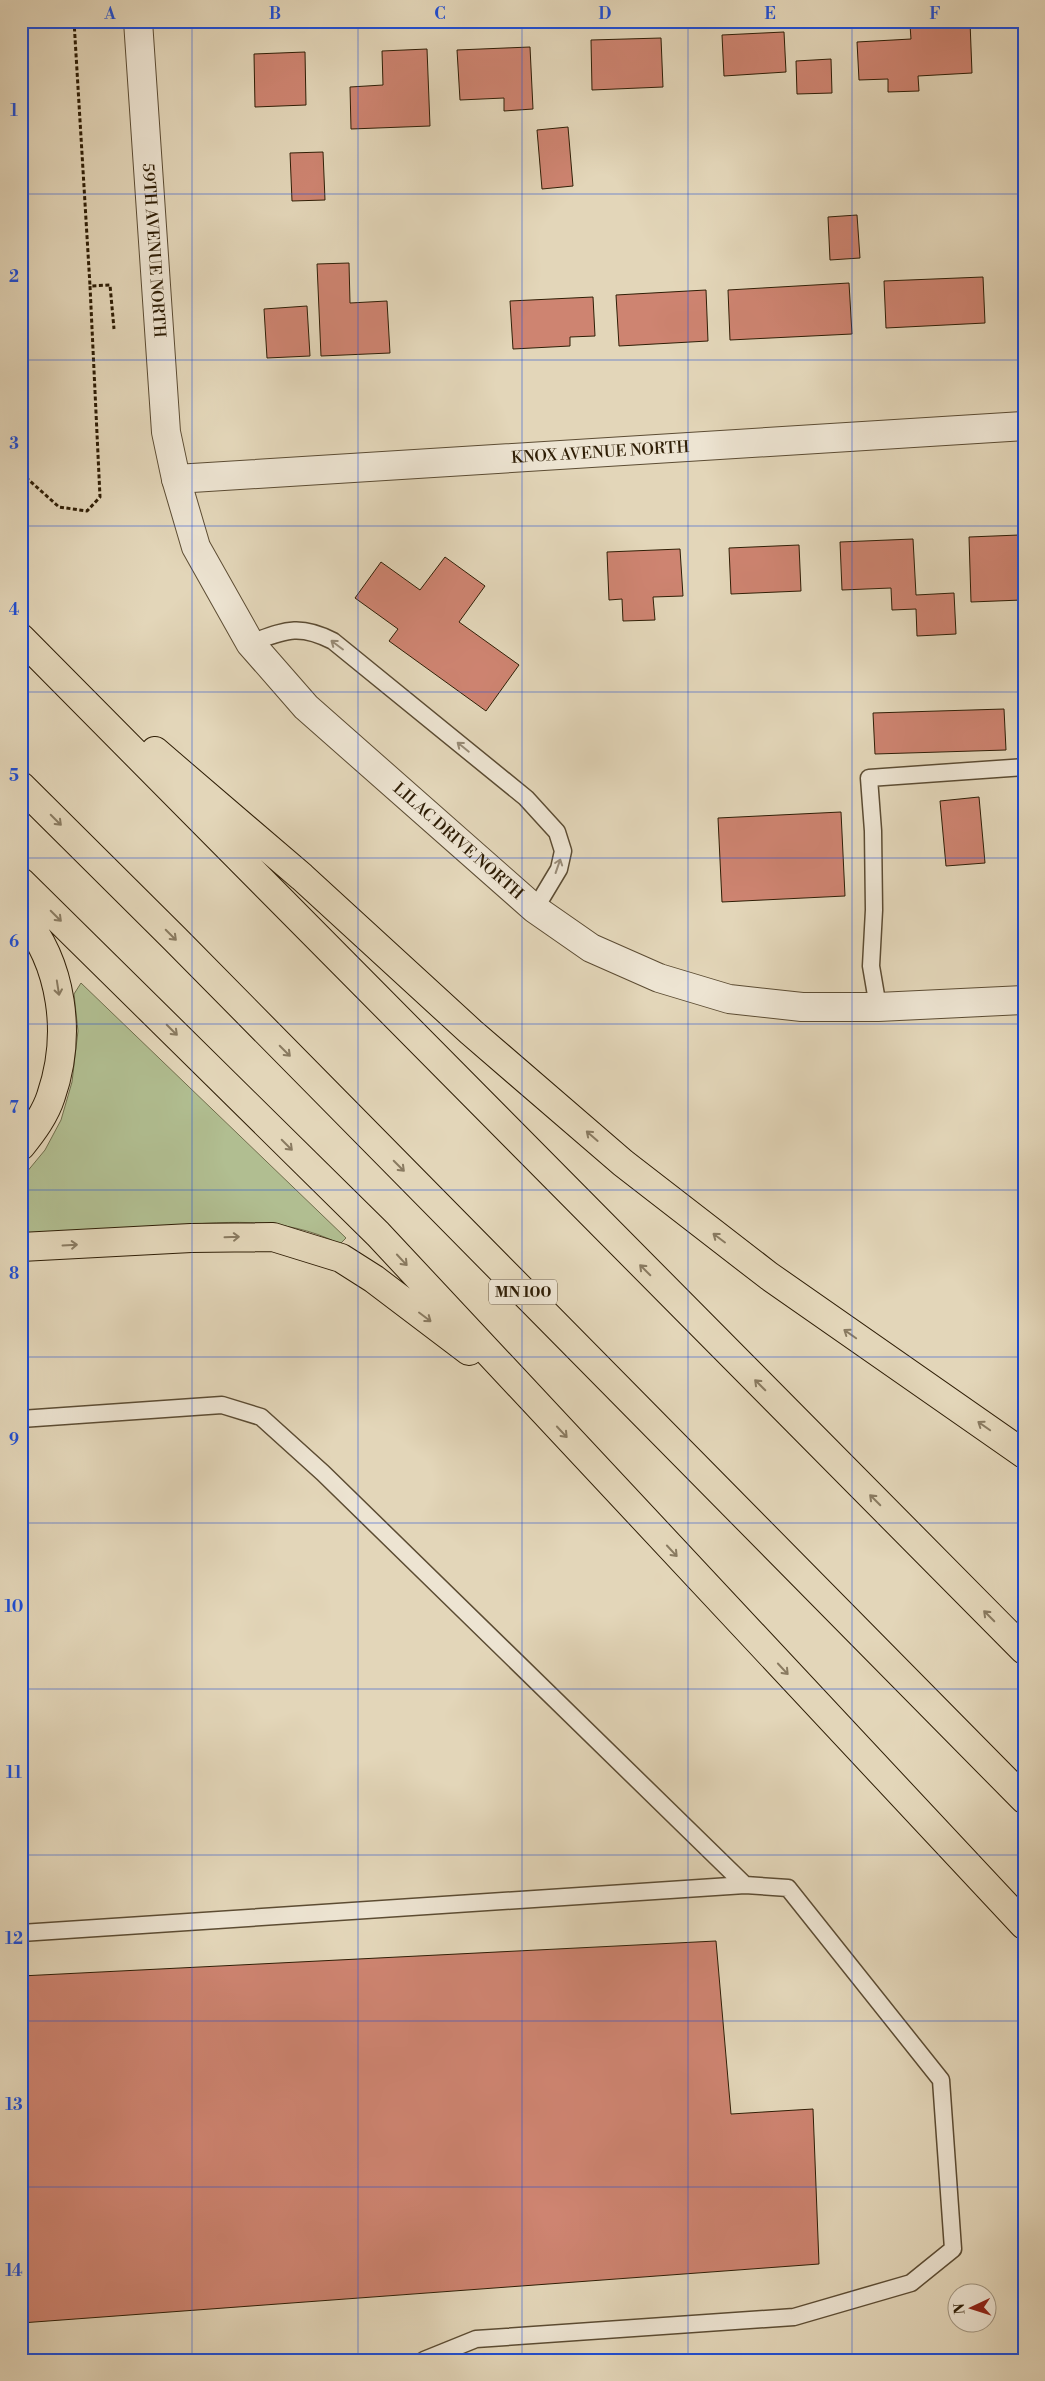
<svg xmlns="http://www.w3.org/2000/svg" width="1045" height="2381" font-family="'Libre Bodoni',serif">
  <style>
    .green { fill: #b1be91; stroke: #706e4c }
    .building { fill: #ce8471; stroke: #2f1e06 }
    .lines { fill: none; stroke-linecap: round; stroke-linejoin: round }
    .service-casing { stroke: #5c4c33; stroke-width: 19 }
    .minor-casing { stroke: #5c4c33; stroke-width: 30 }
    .motorway-casing { stroke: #2f1e06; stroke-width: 30 }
    .path { stroke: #2f1e06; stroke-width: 3; stroke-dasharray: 4 2.5; stroke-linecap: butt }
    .service { stroke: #ede4d2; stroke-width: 16 }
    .minor { stroke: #ede4d2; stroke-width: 28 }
    .motorway { stroke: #e3d6b9; stroke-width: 28 }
    .oneway { stroke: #988b76 }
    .oneway2 { stroke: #897a60 }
    .grid { fill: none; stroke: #1d4ed8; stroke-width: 1; stroke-opacity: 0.55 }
    .labels { text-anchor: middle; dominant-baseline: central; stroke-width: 4.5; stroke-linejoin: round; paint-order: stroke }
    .shield { fill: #ede4d2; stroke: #685943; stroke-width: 1 }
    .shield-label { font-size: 15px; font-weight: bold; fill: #2f1e06 }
    .street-label { font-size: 16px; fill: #2f1e06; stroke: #ede4d2 }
    .neatline { fill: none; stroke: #1d4ed8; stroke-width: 2 }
    .grid-label { font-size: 16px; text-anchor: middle; font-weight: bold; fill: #1d4ed8 }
  </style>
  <rect width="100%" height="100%" fill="#e3d6b9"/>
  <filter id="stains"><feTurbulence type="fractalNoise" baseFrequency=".004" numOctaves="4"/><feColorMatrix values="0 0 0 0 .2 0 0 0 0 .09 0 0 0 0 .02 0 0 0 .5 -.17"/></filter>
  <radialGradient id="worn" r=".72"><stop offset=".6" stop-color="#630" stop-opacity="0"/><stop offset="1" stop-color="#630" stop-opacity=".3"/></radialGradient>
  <!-- green -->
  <path class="green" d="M81 983 346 1238 340 1244C281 1214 222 1223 158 1226 112 1229 67 1231 21 1234V1179L45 1150 61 1120 72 1082 78 1031 74 994Z"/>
  <!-- building -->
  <path class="building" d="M970 22 972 73 918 76 919 91 888 92V79L859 80 857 42 911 39 910 25Z
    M784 32 786 72 724 76 722 35Z
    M661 38 663 87 592 90 591 40Z
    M530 47 533 109 504 111V98L460 100 457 50Z
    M427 49 430 126 351 129 350 87 383 85 382 51Z
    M305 52 306 105 255 107 254 54Z
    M831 59 832 93 797 94 796 61Z
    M568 127 573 186 542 189 537 130Z
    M323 152 325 200 292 201 290 153Z
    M857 215 860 258 830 260 828 217Z
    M349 263 350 303 387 301 390 353 321 356 317 264Z
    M983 277 985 323 886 328 884 281Z
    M849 283 852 334 730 340 728 290Z
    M706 290 708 341 619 346 616 295Z
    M593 297 595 336 570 337V346L513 349 510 301Z
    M307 306 310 356 267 358 264 309Z
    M1019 535 1022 600 971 602 969 537Z
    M913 539 916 595 954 593 956 634 917 636 916 609 892 610 891 588 842 590 840 542Z
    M799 545 801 591 731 594 729 548Z
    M680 549 683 596 653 597 655 620 623 621 622 599 609 600 607 552Z
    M445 557 485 586 459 622 519 665 486 711 389 641 398 629 355 598 381 562 420 590Z
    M1004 709 1006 750 875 754 873 713Z
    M979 797 985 863 946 866 940 801Z
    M841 812 845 896 722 902 718 818Z
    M716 1941 731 2114 813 2109 819 2264 21 2323V1976Z"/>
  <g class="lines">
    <defs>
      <path id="service" d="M250 643C284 631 298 623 333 641L526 798 557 832 563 851 559 869 535 909
        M878 1007 871 966 874 910 873 831 869 778 1024 767
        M21 1419 222 1405 261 1417 323 1473 745 1885 788 1888 941 2080 953 2249 911 2283 794 2317 476 2339 424 2360
        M21 1933 745 1885"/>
      <g id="minor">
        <path id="s1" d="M138 21 166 432 176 479 196 547 250 643 306 707 535 909 591 948 659 978 729 999 802 1007H878L1024 1000"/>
        <path id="s2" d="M176 479 1024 426"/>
      </g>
      <path id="motorway" d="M21 638 1024 1650
        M155 751 302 877 471 1032 623 1163 769 1276 1024 1454
        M21 786 175 939 1024 1799
        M21 882 378 1234 1024 1925
        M21 914C63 964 72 1035 51 1096 45 1115 33 1131 21 1146
        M21 1247 191 1238 273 1237 341 1258 374 1279 469 1351"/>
    </defs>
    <!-- service casing -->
    <use href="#service" class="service-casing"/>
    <!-- minor casing -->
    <use href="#minor" class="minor-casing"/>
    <!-- motorway casing -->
    <use href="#motorway" class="motorway-casing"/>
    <!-- path -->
    <path class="path" d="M74 21 90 286
      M21 473 59 507 87 511 100 497 90 286 110 285 114 329"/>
    <!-- service -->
    <use href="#service" class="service"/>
    <!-- minor -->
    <use href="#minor" class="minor"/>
    <!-- motorway -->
    <use href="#motorway" class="motorway"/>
  </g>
  <!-- one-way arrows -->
  <defs><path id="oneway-shaft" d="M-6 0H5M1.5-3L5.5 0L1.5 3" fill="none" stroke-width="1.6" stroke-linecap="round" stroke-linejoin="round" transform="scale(1.25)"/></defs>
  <g class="oneway">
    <use href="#oneway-shaft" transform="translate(337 645) rotate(-143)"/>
    <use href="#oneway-shaft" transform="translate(463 747) rotate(-141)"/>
    <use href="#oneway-shaft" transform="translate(558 866) rotate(-71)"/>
  </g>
  <g class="oneway2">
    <use href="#oneway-shaft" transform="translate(56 820) rotate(45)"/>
    <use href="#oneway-shaft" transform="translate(56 916) rotate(45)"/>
    <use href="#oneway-shaft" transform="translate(171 935) rotate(45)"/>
    <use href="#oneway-shaft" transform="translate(58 988) rotate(81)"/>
    <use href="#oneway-shaft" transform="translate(172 1030) rotate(45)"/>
    <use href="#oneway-shaft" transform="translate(285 1051) rotate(45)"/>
    <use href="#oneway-shaft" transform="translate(592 1136) rotate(-139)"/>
    <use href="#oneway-shaft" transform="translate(287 1145) rotate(45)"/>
    <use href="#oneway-shaft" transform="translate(399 1166) rotate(45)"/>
    <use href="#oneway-shaft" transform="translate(232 1237) rotate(-2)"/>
    <use href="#oneway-shaft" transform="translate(719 1238) rotate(-143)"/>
    <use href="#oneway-shaft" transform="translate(70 1245) rotate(-3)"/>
    <use href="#oneway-shaft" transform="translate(402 1260) rotate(47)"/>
    <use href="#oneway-shaft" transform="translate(645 1270) rotate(-135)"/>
    <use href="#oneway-shaft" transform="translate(425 1317) rotate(37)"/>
    <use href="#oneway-shaft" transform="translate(850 1334) rotate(-145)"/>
    <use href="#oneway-shaft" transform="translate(760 1385) rotate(-135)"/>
    <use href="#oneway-shaft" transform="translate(984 1426) rotate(-145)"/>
    <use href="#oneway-shaft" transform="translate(562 1432) rotate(47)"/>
    <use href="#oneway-shaft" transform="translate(875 1500) rotate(-135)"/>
    <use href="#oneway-shaft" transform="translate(672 1551) rotate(47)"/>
    <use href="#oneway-shaft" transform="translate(989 1616) rotate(-135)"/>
    <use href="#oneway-shaft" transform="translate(783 1669) rotate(47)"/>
  </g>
  <!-- grid -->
  <path class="grid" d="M192 21V2360M358 21V2360M522 21V2360M688 21V2360M852 21V2360M21 194H1024M21 360H1024M21 526H1024M21 692H1024M21 858H1024M21 1024H1024M21 1190H1024M21 1357H1024M21 1523H1024M21 1689H1024M21 1855H1024M21 2021H1024M21 2187H1024"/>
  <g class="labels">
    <!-- shield labels -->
    <rect class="shield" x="489" y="1279.5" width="68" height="25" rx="4"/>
    <g class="shield-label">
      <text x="523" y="1292">MN 100</text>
    </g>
    <!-- street labels -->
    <g class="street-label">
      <text stroke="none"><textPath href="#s1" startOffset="230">59TH AVENUE NORTH</textPath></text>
      <text stroke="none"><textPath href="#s2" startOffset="425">KNOX AVENUE NORTH</textPath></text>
      <text stroke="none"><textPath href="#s1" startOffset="929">LILAC DRIVE NORTH</textPath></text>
    </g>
  </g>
  <!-- margin -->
  <rect width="1045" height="2381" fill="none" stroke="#e3d6b9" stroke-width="55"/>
  <!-- north arrow -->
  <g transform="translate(972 2308) rotate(266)"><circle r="24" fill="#ede4d2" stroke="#a19580"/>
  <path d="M0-4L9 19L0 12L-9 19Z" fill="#8f2418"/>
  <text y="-8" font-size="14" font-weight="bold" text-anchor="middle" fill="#2f1e06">N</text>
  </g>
  <rect x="28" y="28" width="990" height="2326" class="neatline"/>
  <g class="grid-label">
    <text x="110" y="19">A</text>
    <text x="275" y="19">B</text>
    <text x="440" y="19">C</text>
    <text x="605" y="19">D</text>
    <text x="770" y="19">E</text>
    <text x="935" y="19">F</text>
    <text x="14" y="116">1</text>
    <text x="14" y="282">2</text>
    <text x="14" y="449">3</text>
    <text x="14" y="615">4</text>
    <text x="14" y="781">5</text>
    <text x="14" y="947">6</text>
    <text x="14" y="1113">7</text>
    <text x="14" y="1279">8</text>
    <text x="14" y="1445">9</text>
    <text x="14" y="1612">10</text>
    <text x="14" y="1778">11</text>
    <text x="14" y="1944">12</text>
    <text x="14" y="2110">13</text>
    <text x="14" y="2276">14</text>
  </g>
  <rect width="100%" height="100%" filter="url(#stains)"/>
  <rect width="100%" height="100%" fill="url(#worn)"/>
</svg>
